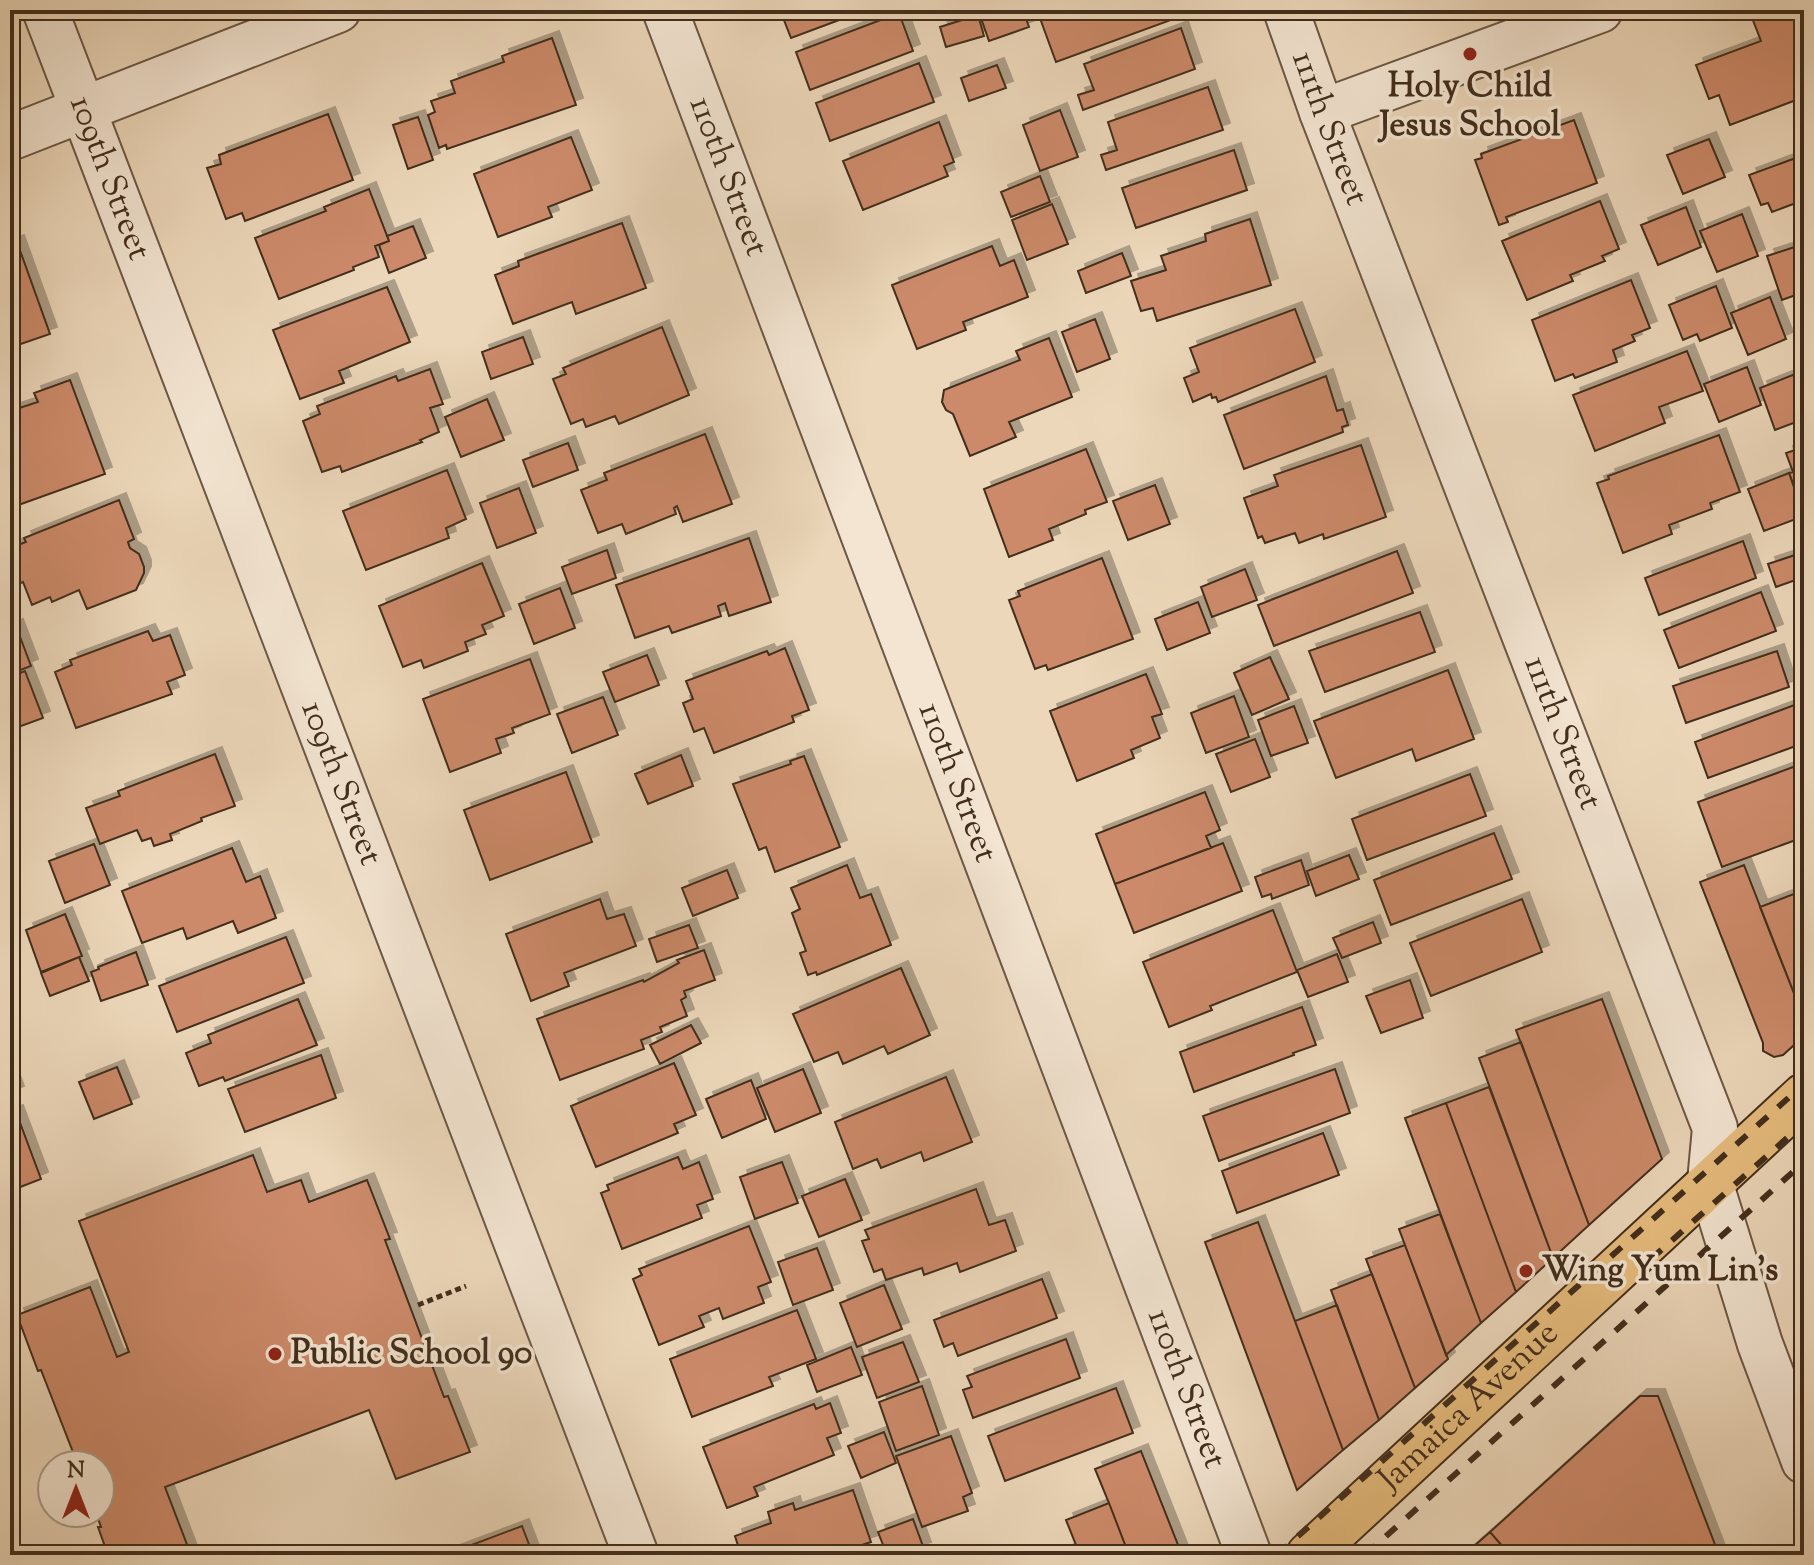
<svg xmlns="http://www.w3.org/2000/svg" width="1814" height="1565" font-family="'Sorts Mill Goudy',serif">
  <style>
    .building { fill: #cc8a6a; stroke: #422e1c; stroke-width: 2; filter: url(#shadow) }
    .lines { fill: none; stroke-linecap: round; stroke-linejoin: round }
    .minor-casing { stroke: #6c5844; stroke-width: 48 }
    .major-casing { stroke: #422e1c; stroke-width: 48 }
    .path { stroke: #422e1c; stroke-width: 5; stroke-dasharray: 6 4; stroke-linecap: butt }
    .minor { stroke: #f3e5d2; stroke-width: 44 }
    .major { stroke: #e6bc7d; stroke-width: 44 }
    .rail { stroke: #422e1c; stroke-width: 6; stroke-dasharray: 14 14; stroke-linecap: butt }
    .poi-dot { fill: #8f2418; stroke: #f3e5d2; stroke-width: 3 }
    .labels { text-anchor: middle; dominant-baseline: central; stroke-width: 7; stroke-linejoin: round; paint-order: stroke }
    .poi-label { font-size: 34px; font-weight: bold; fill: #422e1c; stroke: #f3e5d2; text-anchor: start }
    .street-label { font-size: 34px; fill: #422e1c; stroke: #f3e5d2 }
  </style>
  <defs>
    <filter id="shadow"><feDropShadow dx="7" dy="-7" stdDeviation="0" flood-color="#0004"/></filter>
  </defs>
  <rect width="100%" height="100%" fill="#ecd7ba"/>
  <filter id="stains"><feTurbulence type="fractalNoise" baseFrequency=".0025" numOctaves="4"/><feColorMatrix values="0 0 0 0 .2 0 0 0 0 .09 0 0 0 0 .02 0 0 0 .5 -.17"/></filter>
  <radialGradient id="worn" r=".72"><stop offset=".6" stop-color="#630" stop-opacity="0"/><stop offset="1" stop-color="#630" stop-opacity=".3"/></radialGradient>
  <!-- building -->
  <path class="building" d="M780 10H866L791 38Z
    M1002 10H1023L1029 27 989 41 981 18Z
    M1037 10H1189L1190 13 1056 62Z
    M1749 10H1804V97L1730 125 1719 95 1709 99 1696 65 1761 41Z
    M899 13 913 51 810 90 796 52Z
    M978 15 984 36 946 47 940 27Z
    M1181 28 1195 69 1083 110 1078 95 1094 90 1084 64Z
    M552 38 576 105 447 149 446 145 439 148 428 115 435 112 431 101 455 93 451 81 504 62 502 56Z
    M919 63 934 102 830 141 816 103Z
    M997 65 1006 88 969 101 961 78Z
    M1208 87 1223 130 1106 170 1101 155 1117 150 1108 122Z
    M1060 110 1078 157 1040 171 1023 125Z
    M328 114 353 180 245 221 242 213 226 219 207 168 221 164 219 155Z
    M418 117 433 160 408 169 393 125Z
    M1574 120 1597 183 1506 217 1508 222 1499 225 1475 160 1482 158 1481 154Z
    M939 122 954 162 944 166 948 176 863 210 843 161Z
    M571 137 592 190 548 207 552 217 498 237 474 174Z
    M1709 139 1725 177 1683 194 1667 155Z
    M1234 150 1247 190 1136 228 1122 188Z
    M1804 155V200L1772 212 1768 203 1761 205 1749 175Z
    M1040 176 1050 202 1011 217 1001 192Z
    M369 189 389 241 375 246 379 257 353 267 354 270 279 299 255 238 326 211 324 207Z
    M1600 201 1619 249 1602 256 1605 261 1570 275 1573 281 1527 300 1502 241Z
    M1052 204 1068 244 1027 260 1012 220Z
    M1686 207 1701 247 1658 265 1641 225Z
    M1742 214 1758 256 1717 272 1700 231Z
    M1250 219 1271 285 1157 321 1153 308 1141 311 1131 281 1166 270 1161 256 1206 241 1205 234Z
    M622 223 646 288 576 314 572 302 513 324 495 275 519 266 518 261Z
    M413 226 426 258 389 273 379 245 389 241 387 236Z
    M17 242 50 334 15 346 12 339 10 340V245Z
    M1804 244V292L1782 300 1767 256Z
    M992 246 1000 266 1014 260 1028 297 963 322 966 330 917 349 892 285Z
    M1122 253 1131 276 1086 293 1078 271Z
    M1631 280 1650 328 1632 335 1635 341 1613 350 1617 362 1575 378 1573 374 1555 381 1532 320Z
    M1716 286 1732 328 1700 341 1697 334 1683 340 1669 305Z
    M387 287 410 342 339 371 344 383 300 399 273 330Z
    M1770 297 1786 339 1748 355 1731 313Z
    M1295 309 1315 362 1218 402 1216 397 1212 398 1211 394 1193 402 1184 378 1199 372 1190 348Z
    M1095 319 1110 359 1077 372 1062 332Z
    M662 327 689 395 619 424 615 416 586 427 583 419 571 424 553 379 566 374 563 368Z
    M523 337 533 364 491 379 482 352Z
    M1049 338 1072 397 1009 422 1016 437 970 456 953 414 946 410 942 402 944 390 1020 360 1016 351Z
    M1687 351 1703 391 1659 407 1665 423 1595 451 1573 395Z
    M1747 367 1761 405 1719 422 1704 384Z
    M430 369 443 404 430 408 439 432 420 440 422 442 342 472 340 466 322 472 303 421 320 414 317 406 396 376 398 381Z
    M1803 371 1804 419 1775 430 1760 388Z
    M1326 376 1337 411 1343 409 1348 425 1342 427 1343 432 1244 469 1224 415Z
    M70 380 105 474 10 508V411L38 402 34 393Z
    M487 399 504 440 461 457 445 417Z
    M705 434 732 504 683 522 677 506 674 508 676 514 626 534 622 524 598 533 581 490 607 480 604 473Z
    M1719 435 1740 492 1710 503 1712 509 1669 525 1672 534 1623 553 1597 483 1609 479 1608 476Z
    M568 443 578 470 533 487 523 460Z
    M1361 445 1386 517 1324 539 1323 534 1299 543 1295 533 1265 543 1262 536 1258 538 1244 498 1278 486 1274 475Z
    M1804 447V511L1789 473 1793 472 1786 453Z
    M1086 449 1107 502 1085 510 1086 514 1049 529 1053 540 1009 557 984 489Z
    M447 470 466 519 446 528 449 538 366 570 343 511Z
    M1789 473 1804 516 1764 531 1748 489Z
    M1155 485 1170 524 1128 540 1113 501Z
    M519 488 536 533 497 548 480 503Z
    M119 500 134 539 128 542 130 548 139 554 144 567V573L136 590 87 609 79 590 52 602 50 597 32 605 23 582 10 587V548L26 542 24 538Z
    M749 538 771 602 729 616 725 603 718 606 721 616 672 633 669 626 635 638 616 585Z
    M1743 541 1756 578 1659 615 1645 578Z
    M607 550 616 578 572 594 562 567Z
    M1397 551 1413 593 1274 646 1258 605Z
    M1804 552V577L1776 587 1768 564Z
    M1102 558 1133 639 1048 670 1046 665 1035 669 1009 600 1020 596 1018 591Z
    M482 563 504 616 482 625 486 634 465 642 468 651 424 668 421 660 403 667 379 606Z
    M1245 569 1257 600 1212 617 1201 587Z
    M560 588 575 628 534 644 519 604Z
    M1761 592 1776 631 1679 668 1664 630Z
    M1198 602 1210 633 1167 650 1155 619Z
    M1804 609V631L1796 612Z
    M1420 612 1435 652 1325 692 1309 651Z
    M16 626 31 666 10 674V629Z
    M148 631 153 641 170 635 185 675 167 682 172 694 76 728 55 672 72 665 70 660Z
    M785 648 809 710 792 716 794 722 714 753 704 728 694 732 683 703 693 699 686 681 767 651 769 655Z
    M1777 651 1789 687 1686 723 1673 686Z
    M647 655 659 685 615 702 603 672Z
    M1270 657 1289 699 1252 715 1234 673Z
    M530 659 550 714 512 728 514 733 496 739 501 753 450 772 423 699Z
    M1448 670 1474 739 1416 761 1412 749 1336 778 1314 721Z
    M25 671 43 718 10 730V677Z
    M1146 674 1162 714 1152 717 1160 738 1131 750 1134 758 1077 781 1050 711Z
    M1234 696 1249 737 1206 753 1191 713Z
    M603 697 618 735 572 753 557 714Z
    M1797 704 1804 724V743L1708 778 1695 742Z
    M1294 706 1308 743 1271 756 1258 720Z
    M1255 739 1270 777 1231 792 1216 754Z
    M215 754 235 806 201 818 202 821 170 834 172 840 154 846 151 838 142 841 137 830 100 844 86 808 120 796 118 791Z
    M681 755 693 786 648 804 635 774Z
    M804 756 840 847 775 872 766 847 759 850 733 784 791 764 790 761Z
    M1804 763V837L1722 867 1698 802Z
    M566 772 592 842 490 880 464 810Z
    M1470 774 1486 816 1367 860 1352 819Z
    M1205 792 1220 830 1206 836 1211 848 1115 884 1096 834Z
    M1494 833 1512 879 1391 925 1374 880Z
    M1223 843 1242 891 1134 933 1115 884Z
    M94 844 110 885 65 903 49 861Z
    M232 848 246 882 260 876 276 918 238 933 233 921 187 939 183 928 142 943 122 891Z
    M1349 855 1359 879 1316 896 1307 871Z
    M1301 860 1309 885 1272 899 1271 894 1262 897 1255 877Z
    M847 865 860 898 871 894 891 945 817 975 816 972 808 975 800 953 806 951 792 913 800 909 791 888Z
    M1744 865 1804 1019V1036L1783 1055 1774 1057 1763 1051V1043L1700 882Z
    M727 870 738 898 693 916 682 888Z
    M1799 892 1804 904V1019L1760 907Z
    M600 899 607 919 624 914 636 946 564 973 569 986 531 1001 506 934Z
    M1522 899 1542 952 1431 996 1410 943Z
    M1273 910 1297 972 1210 1006 1212 1010 1169 1027 1143 962Z
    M65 914 82 956 41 972 26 930Z
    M1373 922 1381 943 1342 958 1333 938Z
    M689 925 698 948 657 962 649 939Z
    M286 937 304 983 177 1032 159 986Z
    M704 950 715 980 684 991 686 997 681 1000 687 1016 660 1027 662 1032 641 1040 644 1049 560 1080 537 1019 643 980 644 982 679 963 677 960Z
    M136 952 148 985 101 1001 91 972 99 969 98 967Z
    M1337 954 1348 982 1308 997 1297 970Z
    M79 957 89 981 50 996 41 973Z
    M901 968 930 1035 888 1054 884 1046 843 1064 838 1052 814 1062 793 1014Z
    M1410 980 1423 1018 1381 1033 1366 996Z
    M298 999 317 1045 225 1081 223 1077 199 1086 186 1053 211 1043 208 1035Z
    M1602 999 1662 1159 1589 1225 1516 1030Z
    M1302 1007 1316 1045 1293 1053 1294 1055 1194 1092 1180 1052Z
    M691 1025 701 1043 660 1064 650 1045Z
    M1521 1042 1589 1225 1553 1258 1479 1058Z
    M321 1055 336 1098 245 1132 228 1089Z
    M674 1063 696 1115 674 1124 678 1133 596 1167 571 1106Z
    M117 1067 132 1104 94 1119 79 1082Z
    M803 1069 821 1113 775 1132 757 1088Z
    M1335 1069 1350 1113 1219 1161 1203 1116Z
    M10 1074 17 1093 10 1096Z
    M946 1077 972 1142 924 1161 921 1152 881 1168 877 1159 853 1169 835 1122Z
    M751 1080 766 1119 722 1138 706 1099Z
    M1489 1087 1553 1258 1516 1292 1446 1103Z
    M1446 1103 1516 1292 1481 1323 1405 1118Z
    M16 1112 41 1179 10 1191V1114Z
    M1323 1133 1339 1175 1237 1213 1222 1171Z
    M253 1155 267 1192 301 1180 309 1202 367 1180 390 1239 385 1240 444 1397 448 1396 470 1452 396 1479 369 1410 165 1487 191 1555H108L98 1527H101L96 1513H100V1465H78L41 1370 38 1371 17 1315 90 1287 117 1357 129 1352 79 1221Z
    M678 1157 683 1169 699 1162 713 1199 697 1205 702 1218 622 1249 601 1193 609 1190 607 1185Z
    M782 1162 798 1203 755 1219 740 1177Z
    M845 1179 862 1220 819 1237 802 1196Z
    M976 1189 989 1225 1005 1220 1016 1251 960 1272 957 1263 924 1275 922 1268 886 1280 882 1269 874 1272 862 1241 869 1239 865 1230Z
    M1440 1214 1481 1323 1446 1355 1399 1229Z
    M1258 1222 1343 1450 1297 1490 1205 1242Z
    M749 1226 771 1282 758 1287 764 1303 723 1319 719 1308 699 1316 704 1327 659 1345 633 1279 642 1275 639 1269Z
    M1405 1245 1448 1359 1415 1388 1366 1259Z
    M817 1248 833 1290 793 1305 778 1262Z
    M1372 1274 1415 1388 1379 1420 1331 1290Z
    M1042 1279 1057 1318 958 1356 953 1343 944 1347 934 1320Z
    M884 1285 902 1329 857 1347 840 1303Z
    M1337 1305 1379 1420 1343 1450 1295 1321Z
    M797 1310 816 1359 769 1377 773 1386 692 1417 670 1359Z
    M1066 1339 1080 1378 973 1418 963 1390 972 1387 967 1376Z
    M903 1342 919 1382 877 1398 862 1357Z
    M851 1347 862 1375 817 1392 807 1365Z
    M922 1386 939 1435 896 1451 879 1402Z
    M1116 1388 1133 1433 1005 1481 988 1436Z
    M1640 1396H1658L1719 1555H1510L1490 1532Z
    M830 1403 841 1433 827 1438 834 1455 754 1487 758 1496 727 1508 703 1447 814 1404 816 1409Z
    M884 1432 896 1463 861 1478 848 1446Z
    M951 1436 972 1493 963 1497 968 1511 922 1527 896 1456Z
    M1141 1451 1182 1555H1129L1109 1503 1095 1469Z
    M853 1490 871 1542 832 1555H741L735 1536 771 1523 768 1512 793 1503 795 1510Z
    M1109 1503 1129 1555H1080L1066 1520Z
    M913 1519 924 1549 907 1555H887L878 1532Z
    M522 1526 533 1555H445Z
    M1490 1532 1510 1555H1464Z
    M1077 1547 1080 1555H1058Z"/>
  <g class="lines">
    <defs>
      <g id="minor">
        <path id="s1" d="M45 10 636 1555"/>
        <path id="s2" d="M665 10 1249 1555"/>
        <path id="s3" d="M1286 10 1322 112 1715 1128 1710 1182 1760 1344 1804 1461"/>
        <path d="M1322 112 1600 10"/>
        <path d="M10 138 338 10"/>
      </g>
      <g id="major">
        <path id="s4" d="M1309 1555 1804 1096"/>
      </g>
    </defs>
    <!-- minor casing -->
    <use href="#minor" class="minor-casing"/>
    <!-- major casing -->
    <use href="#major" class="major-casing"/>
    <!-- path -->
    <path class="path" d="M418 1305 466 1286"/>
    <!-- minor -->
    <use href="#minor" class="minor"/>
    <!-- major -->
    <use href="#major" class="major"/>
    <!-- rail -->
    <path class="rail" d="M1651 1259 1804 1123
      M1277 1555 1804 1084
      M1365 1555 1804 1162"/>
  </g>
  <!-- markers -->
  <g class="poi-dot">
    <circle cx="1470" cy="54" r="8"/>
    <circle cx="1526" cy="1271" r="8"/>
    <circle cx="275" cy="1354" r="8"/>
  </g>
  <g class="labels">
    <!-- poi labels -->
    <g class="poi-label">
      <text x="1470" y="87" text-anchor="middle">Holy Child<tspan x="1470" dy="39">Jesus School</tspan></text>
      <text x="1542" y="1271">Wing Yum Lin's</text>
      <text x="291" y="1354">Public School 90</text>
    </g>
    <!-- street labels -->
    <g class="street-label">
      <text stroke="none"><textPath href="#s3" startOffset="126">111th Street</textPath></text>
      <text stroke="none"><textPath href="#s2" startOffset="178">110th Street</textPath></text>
      <text stroke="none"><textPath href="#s1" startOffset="180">109th Street</textPath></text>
      <text stroke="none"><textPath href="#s3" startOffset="774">111th Street</textPath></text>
      <text stroke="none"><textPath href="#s1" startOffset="828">109th Street</textPath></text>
      <text stroke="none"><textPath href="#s2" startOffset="826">110th Street</textPath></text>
      <text stroke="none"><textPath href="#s2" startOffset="1474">110th Street</textPath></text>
      <text stroke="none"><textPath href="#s4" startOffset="218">Jamaica Avenue</textPath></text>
    </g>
  </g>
  <!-- margin -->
  <rect width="1814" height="1565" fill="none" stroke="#ecd7ba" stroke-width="40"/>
  <rect x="12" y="12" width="1790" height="1541" fill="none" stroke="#422e1c" stroke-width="4"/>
  <rect x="20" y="20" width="1774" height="1525" fill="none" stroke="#422e1c" stroke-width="2"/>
  <!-- north arrow -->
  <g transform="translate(76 1489)"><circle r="38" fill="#f3e5d2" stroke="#ac9c89" stroke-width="2"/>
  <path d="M0-6L14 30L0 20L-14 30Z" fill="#8f2418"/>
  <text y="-12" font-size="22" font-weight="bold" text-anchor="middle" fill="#422e1c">N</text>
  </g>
  <rect width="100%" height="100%" filter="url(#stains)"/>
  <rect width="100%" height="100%" fill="url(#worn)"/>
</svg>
